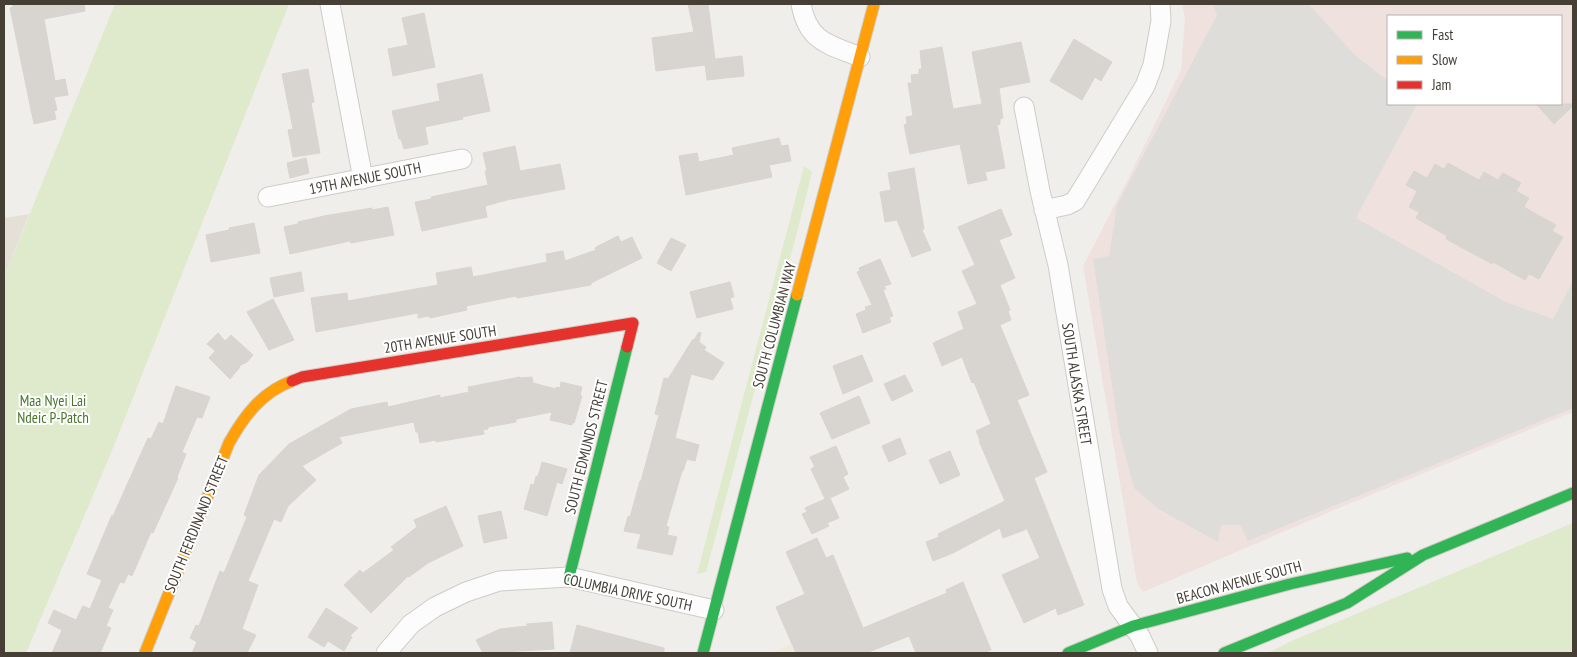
<svg xmlns="http://www.w3.org/2000/svg" width="1577" height="657" font-family="'PT Sans Narrow',sans-serif">
  <style>
    .residential { fill: #e4e0d7 }
    .commercial { fill: #f2e9dd }
    .medical { fill: #efe2de; fill-rule: evenodd }
    .green { fill: #deeacb }
    .parking { fill: #dfddda }
    .building { fill: #d8d5d1; stroke: #d8d5d0 }
    .lines { fill: none; stroke-linecap: round; stroke-linejoin: round }
    .street-casing { stroke: #ceccc7; stroke-width: 21 }
    .fast-casing { stroke: #cecbc1; stroke-width: 13 }
    .slow-casing { stroke: #cecbc1; stroke-width: 13 }
    .jam-casing { stroke: #cecbc1; stroke-width: 13 }
    .street { stroke: #fdfcfc; stroke-width: 19 }
    .fast { stroke: #30b455; stroke-width: 11 }
    .slow { stroke: #ff9f0a; stroke-width: 11 }
    .jam { stroke: #e5322d; stroke-width: 11 }
    .labels { text-anchor: middle; dominant-baseline: central; stroke-width: 4; stroke-linejoin: round; paint-order: stroke }
    .street-label { font-size: 15px; fill: #453f36; stroke: #fff }
    .park-label { font-size: 15px; fill: #48752b; stroke: #fff }
  </style>
  <rect width="100%" height="100%" fill="#f0eeea"/>
  <!-- residential -->
  <path class="residential" d="M29 214 4 277V218Z"/>
  <!-- commercial -->
  <path class="commercial" d="M795 643 800 653H769Z"/>
  <!-- medical -->
  <path class="medical" d="M1182 4H1573V412L1339 508 1143 592 1137 583 1083 266 1129 177 1181 70 1185 19ZM1388 16H1561V104H1388Z"/>
  <!-- green -->
  <path class="green" d="M115 4H289L111 453 26 653H4V277Z
    M804 166 812 172 800 221 706 572 697 574Z
    M1573 523V653H1268L1289 642Z"/>
  <!-- parking -->
  <path class="parking" d="M1212 4H1309L1355 55 1388 81V104H1417L1356 218 1506 302 1553 319 1573 281V408L1248 541 1240 525H1221L1218 542 1158 509 1134 488 1119 432 1093 259 1109 256 1117 205 1217 15Z"/>
  <!-- building -->
  <path class="building" d="M13 4H84L85 11 44 19 55 81 65 79 68 95 54 97 57 110 54 111 56 119 34 124 10 8 13 7Z
    M688 4H708L715 59 742 56 744 76 707 80 705 65 656 71 652 38 694 32Z
    M424 13 435 67 393 76 388 49 408 45 402 18Z
    M1074 39 1112 62 1101 81 1095 77 1082 100 1050 81Z
    M1021 42 1030 82 999 88 1003 118 1000 119V124L997 125 1005 168 985 172 987 180 968 184 960 144 910 154 904 125 907 124 906 117 913 116 908 83H912L911 75 919 74V69H922L920 51 942 47 953 109 982 104 972 52Z
    M308 69 314 102 311 103 320 153 293 157 288 130 293 129 282 74Z
    M482 74 490 111 462 117 463 119 425 127 428 144 404 149 401 139H399L392 111 440 101 437 84Z
    M1536 104H1573V106L1554 124Z
    M779 138 781 146 788 145 791 161 769 165 772 177 686 195 679 156 697 153 699 162 734 155 732 148Z
    M515 146 520 171 560 164 565 189 507 200 485 206 487 217 422 231 415 202 432 199 431 197 488 185 485 171H487L483 153Z
    M306 158 309 173 290 178 287 163Z
    M1448 163 1479 180 1484 172 1498 180 1503 173 1521 183 1516 191 1529 198 1524 207 1556 225 1552 231 1563 237 1539 279 1529 274 1525 280 1493 262 1492 264 1446 239 1447 236 1416 218 1419 212 1409 207 1417 191 1406 185 1414 171 1427 178 1435 164 1444 169Z
    M914 168 924 229 922 230 931 250 912 257 897 220 885 222 880 192 891 190 888 173Z
    M388 207 394 235 351 243 350 241 290 254 284 227 298 224V222L324 216 372 208V210Z
    M1001 209 1012 235 999 240 1015 278 1000 285 1010 310 1008 311 1011 320 1000 325 1029 395 1017 400 1047 472 1034 478 1084 605 1058 615 1056 608 1024 623 1002 575 1040 558 1027 529 1003 538 1000 528 953 553 933 561 926 542 939 537 938 534 1005 501 979 441 980 440 976 431 991 424 974 382 972 383 962 357 942 366 933 343 964 329 958 312 977 304 962 271 975 265 958 227Z
    M254 223 260 253 211 262 206 235 229 230V228Z
    M618 236 621 242 632 237 642 258 591 283V285L517 298 516 296 466 306 467 310 430 318 429 316 418 318V313L316 332 311 298 347 293 348 301 438 285 436 273 471 267 473 277 547 262 546 254 563 251 565 261 596 250 595 248 598 246Z
    M671 238 686 245 671 271 657 263Z
    M880 259 891 284 884 286 886 289 883 290 893 316 889 317 891 322 863 333 856 314 866 310 865 307 872 305 857 272 860 271 859 268Z
    M301 272 304 291 274 297 270 278Z
    M730 282 734 297 730 298 733 309 697 318 690 292Z
    M273 299 294 340 269 350 247 312Z
    M699 332 701 333 699 342 706 347 704 350 724 363 713 380 691 374 675 438 699 445 695 461 687 459 683 471H682L666 526 669 527 667 535 677 537 672 555 637 548 641 534 624 531 628 516 630 517 640 481H641L659 415 655 414 664 378 668 379 693 339 694 340Z
    M218 333 225 341 231 335 253 355 247 362 239 366 240 367 230 379 209 358 215 351 207 344Z
    M862 355 873 381 843 394 833 366Z
    M905 375 913 391 892 401 884 384Z
    M520 377V378L532 377 533 383 556 389V387L560 388 561 382 582 387 580 396H582L574 423H572V425L550 420 552 412 516 419V422L488 427V429L483 430 484 434 436 442V440L420 443 418 432H416L414 422 339 437 342 443 302 466 316 480 288 506 281 522 274 519 248 581 258 585 242 629 256 635 247 653H192L197 642 190 638 196 625 199 626 220 571 224 573 247 517 244 515 259 475 289 444 351 409 387 402 388 407 440 395V398L469 392 468 387Z
    M176 386 210 397 202 418 197 417 182 452 186 454 177 477 178 478 153 533 151 532 132 576 128 574 124 583 120 582 108 608 113 610 106 626 111 628 100 653H52L62 630 48 623 54 610 76 620 83 606 90 609 102 580 87 574 112 515 113 516 148 438 151 439 159 422 163 424Z
    M859 396 870 423 832 439 820 413Z
    M900 438 906 454 889 462 882 446Z
    M836 446 848 474 843 477 849 489 830 498 839 518 827 523 829 526 812 534 802 514 807 512 805 508 825 499 811 469 815 467 810 457Z
    M950 451 960 475 940 484 929 460Z
    M542 462 567 469 562 484 557 482 547 516 524 509 531 484 534 485 536 476 538 477Z
    M446 506 463 546 428 563 409 577 408 576 371 613 344 585 360 570 363 573 394 550 391 547 417 527 414 520Z
    M501 511 507 538 484 543 478 516Z
    M817 538 826 558 833 555 863 628 947 593 946 590 963 582 991 650 983 653H916L909 636 866 653H796L776 607 805 594 786 552Z
    M326 608 358 628 350 636 352 637 344 651 328 641 324 647 308 637Z
    M552 622 554 649 483 653 476 640 500 629 527 626V624Z
    M577 625 664 648V653H570Z"/>
  <g class="lines">
    <defs>
      <path id="street" d="M330 4 363 179
        M801 4C808 42 828 44 860 57
        M1024 107 1040 191 1058 265 1112 589 1118 606 1140 636 1148 653
        M268 197 462 159
        M1044 210 1067 205 1075 201 1145 86 1153 65 1161 21 1160 4
        M386 653 411 624 435 607 466 592 499 581 569 577 714 610"/>
      <path id="fast" d="M569 577 627 347
        M703 653 797 295
        M1068 653 1133 626 1290 584 1407 558
        M1224 653 1347 603 1423 555 1573 493"/>
      <path id="slow" d="M797 295 874 4
        M145 653 229 443C244 416 262 392 292 381"/>
      <path id="jam" d="M292 381 302 377 633 323 627 347"/>
    </defs>
    <!-- street casing -->
    <use href="#street" class="street-casing"/>
    <!-- fast casing -->
    <use href="#fast" class="fast-casing"/>
    <!-- slow casing -->
    <use href="#slow" class="slow-casing"/>
    <!-- jam casing -->
    <use href="#jam" class="jam-casing"/>
    <!-- street -->
    <use href="#street" class="street"/>
    <!-- fast -->
    <use href="#fast" class="fast"/>
    <!-- slow -->
    <use href="#slow" class="slow"/>
    <!-- jam -->
    <use href="#jam" class="jam"/>
  </g>
  <g class="labels">
    <!-- street labels -->
    <g class="street-label">
      <text transform="translate(365 178) rotate(-11)">19TH AVENUE SOUTH</text>
      <text transform="translate(774 325) rotate(-75)">SOUTH COLUMBIAN WAY</text>
      <text transform="translate(440 339) rotate(-9)">20TH AVENUE SOUTH</text>
      <text transform="translate(1077 384) rotate(81)">SOUTH ALASKA STREET</text>
      <text transform="translate(586 447) rotate(-76)">SOUTH EDMUNDS STREET</text>
      <text transform="translate(196 524) rotate(-68)">SOUTH FERDINAND STREET</text>
      <text transform="translate(1239 582) rotate(-15)">BEACON AVENUE SOUTH</text>
      <text transform="translate(628 592) rotate(12)">COLUMBIA DRIVE SOUTH</text>
    </g>
    <!-- park labels -->
    <g class="park-label">
      <text x="53" y="400">Maa Nyei Lai<tspan x="53" dy="17">Ndeic P-Patch</tspan></text>
    </g>
  </g>
  <!-- border -->
  <rect width="1577" height="657" fill="none" stroke="#453f36" stroke-width="10"/>
  <!-- legend -->
  <rect x="1387" y="15" width="175" height="90" fill="#ffffff" stroke="#b5b2af"/>
  <rect x="1397" y="31" width="25" height="8" fill="#30b455" stroke="#b5b2af"/>
  <text x="1432" y="40" font-size="15" fill="#453f36">Fast</text>
  <rect x="1397" y="56" width="25" height="8" fill="#ff9f0a" stroke="#b5b2af"/>
  <text x="1432" y="65" font-size="15" fill="#453f36">Slow</text>
  <rect x="1397" y="81" width="25" height="8" fill="#e5322d" stroke="#b5b2af"/>
  <text x="1432" y="90" font-size="15" fill="#453f36">Jam</text>
</svg>
